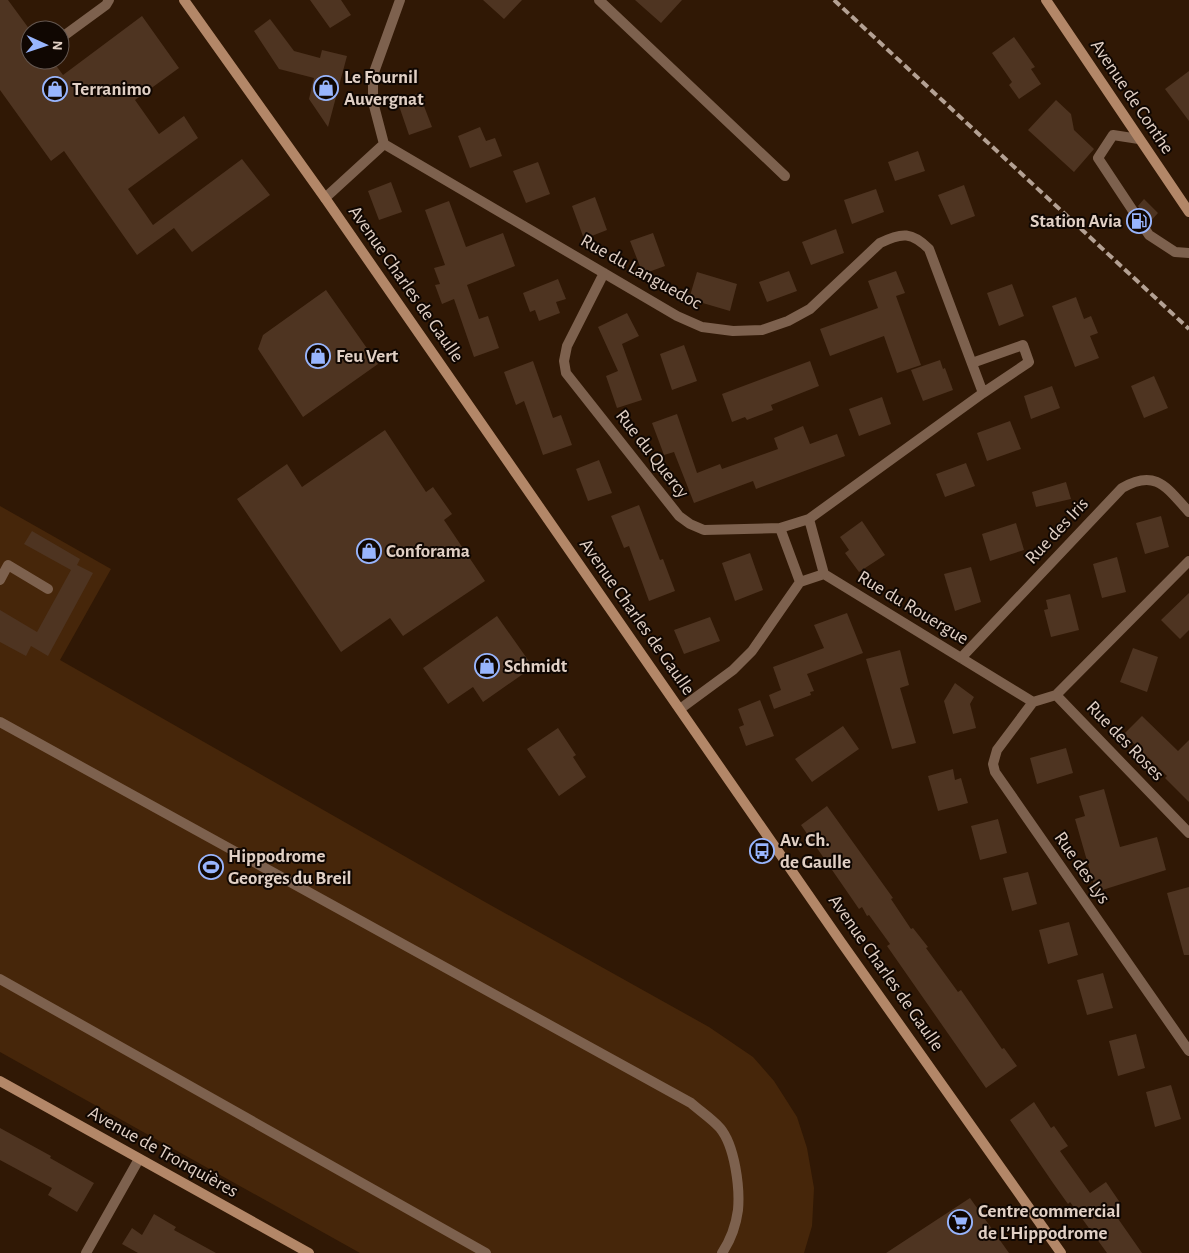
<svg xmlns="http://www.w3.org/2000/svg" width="1189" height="1253" font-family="'Alegreya Sans',sans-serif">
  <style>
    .green { fill: #46260a }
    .building { fill: #4e3421 }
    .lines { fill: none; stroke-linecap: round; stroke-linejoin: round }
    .lane { stroke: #7d614e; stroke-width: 10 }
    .street { stroke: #7d614e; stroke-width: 10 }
    .secondary { stroke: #b38768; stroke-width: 10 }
    .rail { stroke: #b4a194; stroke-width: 4; stroke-dasharray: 8 4; stroke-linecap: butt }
    .labels { text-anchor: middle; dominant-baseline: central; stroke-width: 4; stroke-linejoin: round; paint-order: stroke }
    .poi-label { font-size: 19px; font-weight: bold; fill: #e1d0c5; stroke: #100702; text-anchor: start }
    .street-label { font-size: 19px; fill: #e1d0c5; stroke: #100702 }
  </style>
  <rect width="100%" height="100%" fill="#301805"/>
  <!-- green -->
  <path class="green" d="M0 506 111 569 60 660 485 902 709 1027 753 1057 774 1081 797 1117 807 1148 814 1188 812 1226 804 1253H360L0 1052Z"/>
  <!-- building -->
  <path class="building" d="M0 0H8L30 30V60H52L63 75 142 16 179 68 135 100 159 134 184 116 198 138 128 189 153 225 242 159 270 195 192 252 174 228 137 255 64 151 51 161 0 90Z
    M310 0H341L351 15 330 28Z
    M483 0H522L504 19Z
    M635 0H682L661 23Z
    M270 19 294 51 320 58 322 50 347 56 328 127 309 99 314 78 279 69 254 31Z
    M1014 37 1035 67 1031 69 1041 84 1019 99 1009 85 1012 82 992 53Z
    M1189 71V121L1165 89Z
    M419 93 432 127 409 135 397 100Z
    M1056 100 1071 114 1074 130 1094 149 1074 172 1028 130Z
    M480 127 486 141 495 138 502 156 470 168 458 136Z
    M918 151 925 171 895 181 888 162Z
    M538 162 550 194 526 203 513 171Z
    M391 182 402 212 379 220 368 191Z
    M964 185 975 216 951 225 938 195Z
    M876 189 884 212 852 224 844 200Z
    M595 197 607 230 584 239 572 206Z
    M1144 199 1158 213 1149 223 1138 206Z
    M449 201 466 247 503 233 515 266 467 285 479 319 488 316 499 348 474 357 454 299 442 304 435 285 440 284 434 268 445 265 425 210Z
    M836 229 844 253 811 265 802 242Z
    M653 233 665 266 643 274 630 241Z
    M789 271 797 291 767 302 759 282Z
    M896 271 905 293 896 296 921 365 897 373 884 336 830 356 820 329 878 308 868 281Z
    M697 272 737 284 730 311 689 299Z
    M558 279 566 299 556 302 560 313 539 321 535 310 530 312 523 293Z
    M1012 284 1024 316 999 326 987 293Z
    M326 290 378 364 303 417 258 349 263 335Z
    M1076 297 1084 319 1091 316 1098 333 1090 336 1099 358 1075 367 1052 306Z
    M627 313 639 336 622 344 642 400 617 408 606 376 618 371 598 327Z
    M684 345 697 381 672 390 660 354Z
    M940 360 943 369 945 368 953 390 923 401 911 370Z
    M533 361 553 418 561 415 572 445 543 455 524 401 516 405 504 372Z
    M810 361 819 386 771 405 773 410 747 420 745 417 732 422 722 394Z
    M1154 376 1168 408 1144 418 1131 386Z
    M1052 386 1060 408 1031 419 1024 396Z
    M882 397 891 424 859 436 849 409Z
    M677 414 697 473 720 464 722 469 778 449 774 438 803 426 810 444 837 434 845 456 756 489 753 481 694 503 674 452 664 455 652 423Z
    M1010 421 1021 449 987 461 977 433Z
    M385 430 426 492 433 487 452 514 444 520 485 581 403 636 390 618 341 652 237 499 287 464 302 487Z
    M599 460 612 493 588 501 576 469Z
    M966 463 975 486 945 497 936 474Z
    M1066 482 1071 499 1036 507 1032 492Z
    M639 505 660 560 663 559 675 591 649 601 629 546 624 548 611 516Z
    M1161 516 1169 547 1145 554 1136 523Z
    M862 521 885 555 859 572 845 553 849 550 840 537Z
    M1016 523 1024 550 990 561 982 534Z
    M32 531 80 559 77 565 93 573 48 656 31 646 26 656 0 642V610L37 632 71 570 24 544Z
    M750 553 763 590 735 601 722 563Z
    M1117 557 1126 592 1102 598 1093 564Z
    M971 567 981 602 955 611 944 574Z
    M1189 593V630L1180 639 1161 620Z
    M1070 594 1079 630 1051 637 1044 610 1048 609 1046 600Z
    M847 613 863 653 807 674 814 691 810 692 811 695 774 709 769 695 781 690 773 667 824 648 814 625Z
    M497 616 533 667 483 702 473 687 448 704 423 668Z
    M710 617 720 641 684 654 674 630Z
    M1133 648 1158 657 1147 692 1120 682Z
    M900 650 909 685 900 688 916 743 892 749 866 659Z
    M955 683 974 697 970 704 976 728 953 734 944 701Z
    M760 700 774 736 746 746 739 727 744 725 738 709Z
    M1142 716 1178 751 1189 740V802L1165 778 1167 776 1124 734Z
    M843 726 859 749 812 782 795 759Z
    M558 728 576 755 573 757 586 777 559 796 527 749Z
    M1066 748 1073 773 1037 784 1030 758Z
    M953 769 955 780 961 778 968 803 938 811 928 776Z
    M1104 789 1120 847 1157 837 1166 870 1096 892 1075 819 1085 816 1079 796Z
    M827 806 893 898 891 899 911 929 913 928 928 947 926 948 958 992 961 990 1002 1049 1004 1048 1017 1066 986 1088 887 946 890 944 869 915 867 916 862 907 859 909 801 825Z
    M998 819 1007 853 980 860 971 826Z
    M1028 872 1037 904 1012 911 1003 878Z
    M1189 887V955H1184L1167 893Z
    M1069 922 1078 955 1048 964 1039 930Z
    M1103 973 1113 1008 1087 1015 1077 980Z
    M1136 1034 1145 1068 1118 1076 1109 1041Z
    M1171 1085 1181 1119 1155 1127 1146 1092Z
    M1034 1102 1051 1128 1054 1126 1068 1146 1060 1151 1090 1193 1106 1182 1121 1204 1112 1210 1142 1253H1107L1070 1202 1068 1204 1053 1183 1010 1120Z
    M0 1128 51 1156 50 1158 94 1183 77 1212 48 1195 52 1188 0 1160Z
    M970 1198 1009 1253H886Z
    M154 1214 176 1227 174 1230 216 1253H138L122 1244 132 1228 142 1235Z"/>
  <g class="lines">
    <!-- lane -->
    <path class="lane" d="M599 0 785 176
      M65 35 106 5 109 0
      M1139 139 1113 135 1098 158 1149 235 1175 252 1189 253
      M0 580 8 565 48 589
      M0 722 691 1103C700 1111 712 1119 720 1128 735 1146 740 1188 738 1210 736 1225 730 1241 722 1253
      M0 979 486 1253"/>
    <!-- street -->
    <path class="street" d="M384 144 373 102V75L400 0
      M325 198 384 144 677 316 702 327 733 331 762 330 788 321 810 309 880 243C902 232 912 232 929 249L983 393 809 519 780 528 704 530 690 524 679 516 566 373 564 361 567 346 604 273
      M972 363 1023 345 1029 362 983 393
      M809 519 824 574 1033 702
      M780 528 800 582
      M961 658 1122 488C1156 468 1167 488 1189 512
      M1056 695 1189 833
      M1033 702 997 750 993 764 995 772 1189 1051
      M1033 702 1056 695 1189 561
      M680 709 733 670 752 651 800 582 824 574
      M86 1253 139 1159"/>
    <!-- secondary -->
    <path class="secondary" d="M184 0 325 198 841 942 1061 1253
      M1046 0 1189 212
      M0 1081 309 1253"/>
    <!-- rail -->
    <path class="rail" d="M834 0 1189 329"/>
  </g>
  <!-- icons -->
  <defs>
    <symbol id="shop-ring" viewBox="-11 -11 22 22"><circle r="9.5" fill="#100702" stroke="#98b5fd" stroke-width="1.5"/><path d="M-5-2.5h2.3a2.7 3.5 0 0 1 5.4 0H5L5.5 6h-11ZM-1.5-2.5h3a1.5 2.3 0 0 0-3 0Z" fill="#98b5fd"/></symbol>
    <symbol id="fuel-ring" viewBox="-11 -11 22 22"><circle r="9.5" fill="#100702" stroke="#98b5fd" stroke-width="1.5"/><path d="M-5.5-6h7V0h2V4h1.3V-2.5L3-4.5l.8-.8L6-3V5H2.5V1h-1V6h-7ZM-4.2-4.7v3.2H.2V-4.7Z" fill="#98b5fd"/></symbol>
    <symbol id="bus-ring" viewBox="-11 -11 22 22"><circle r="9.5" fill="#100702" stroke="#98b5fd" stroke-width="1.5"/><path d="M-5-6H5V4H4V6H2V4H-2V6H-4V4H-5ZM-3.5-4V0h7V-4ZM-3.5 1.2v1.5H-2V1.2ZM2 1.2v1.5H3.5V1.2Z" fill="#98b5fd"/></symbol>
    <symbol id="stadium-ring" viewBox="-11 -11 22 22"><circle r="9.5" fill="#100702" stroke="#98b5fd" stroke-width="1.5"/><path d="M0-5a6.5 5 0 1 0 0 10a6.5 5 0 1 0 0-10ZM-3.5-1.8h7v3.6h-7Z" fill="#98b5fd"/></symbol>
    <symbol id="supermarket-ring" viewBox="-11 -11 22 22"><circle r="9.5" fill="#100702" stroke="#98b5fd" stroke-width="1.5"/><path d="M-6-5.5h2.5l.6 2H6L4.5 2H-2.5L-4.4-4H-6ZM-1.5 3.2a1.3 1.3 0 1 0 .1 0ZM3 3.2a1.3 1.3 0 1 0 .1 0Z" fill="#98b5fd"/></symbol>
  </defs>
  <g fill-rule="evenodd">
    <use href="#shop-ring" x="312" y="74" width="28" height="28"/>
    <use href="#shop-ring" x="41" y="75" width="28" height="28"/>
    <use href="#fuel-ring" x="1125" y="207" width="28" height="28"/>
    <use href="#shop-ring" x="304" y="342" width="28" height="28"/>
    <use href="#shop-ring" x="355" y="537" width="28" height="28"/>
    <use href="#shop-ring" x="473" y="652" width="28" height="28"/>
    <use href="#bus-ring" x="748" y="837" width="28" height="28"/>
    <use href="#stadium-ring" x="197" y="853" width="28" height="28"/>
    <use href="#supermarket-ring" x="946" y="1208" width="28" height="28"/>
  </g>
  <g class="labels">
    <!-- poi labels -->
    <g class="poi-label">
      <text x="344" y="77">Le Fournil<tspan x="344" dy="22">Auvergnat</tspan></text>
      <text x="72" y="89">Terranimo</text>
      <text x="1122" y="221" text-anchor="end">Station Avia</text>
      <text x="336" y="356">Feu Vert</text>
      <text x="386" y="551">Conforama</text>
      <text x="504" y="666">Schmidt</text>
      <text x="780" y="840">Av. Ch.<tspan x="780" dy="22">de Gaulle</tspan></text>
      <text x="228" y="856">Hippodrome<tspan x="228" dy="22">Georges du Breil</tspan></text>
      <text x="978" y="1211">Centre commercial<tspan x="978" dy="22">de L’Hippodrome</tspan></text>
    </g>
    <!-- street labels -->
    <g class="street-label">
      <text transform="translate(1132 97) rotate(56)">Avenue de Conthe</text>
      <text transform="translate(641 272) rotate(29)">Rue du Languedoc</text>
      <text transform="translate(406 284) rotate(55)">Avenue Charles de Gaulle</text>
      <text transform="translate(652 454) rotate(52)">Rue du Quercy</text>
      <text transform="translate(1057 531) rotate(-47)">Rue des Iris</text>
      <text transform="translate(913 608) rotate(31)">Rue du Rouergue</text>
      <text transform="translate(637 617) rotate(55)">Avenue Charles de Gaulle</text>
      <text transform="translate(1125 741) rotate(46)">Rue des Roses</text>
      <text transform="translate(1082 868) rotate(55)">Rue des Lys</text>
      <text transform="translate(886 973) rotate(55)">Avenue Charles de Gaulle</text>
      <text transform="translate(163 1152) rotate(29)">Avenue de Tronquières</text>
    </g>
  </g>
  <!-- north arrow -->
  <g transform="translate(45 45) rotate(93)"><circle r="24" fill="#100702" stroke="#645750"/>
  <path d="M0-4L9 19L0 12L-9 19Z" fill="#98b5fd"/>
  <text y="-8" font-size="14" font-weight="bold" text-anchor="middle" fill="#e1d0c5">N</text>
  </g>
</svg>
